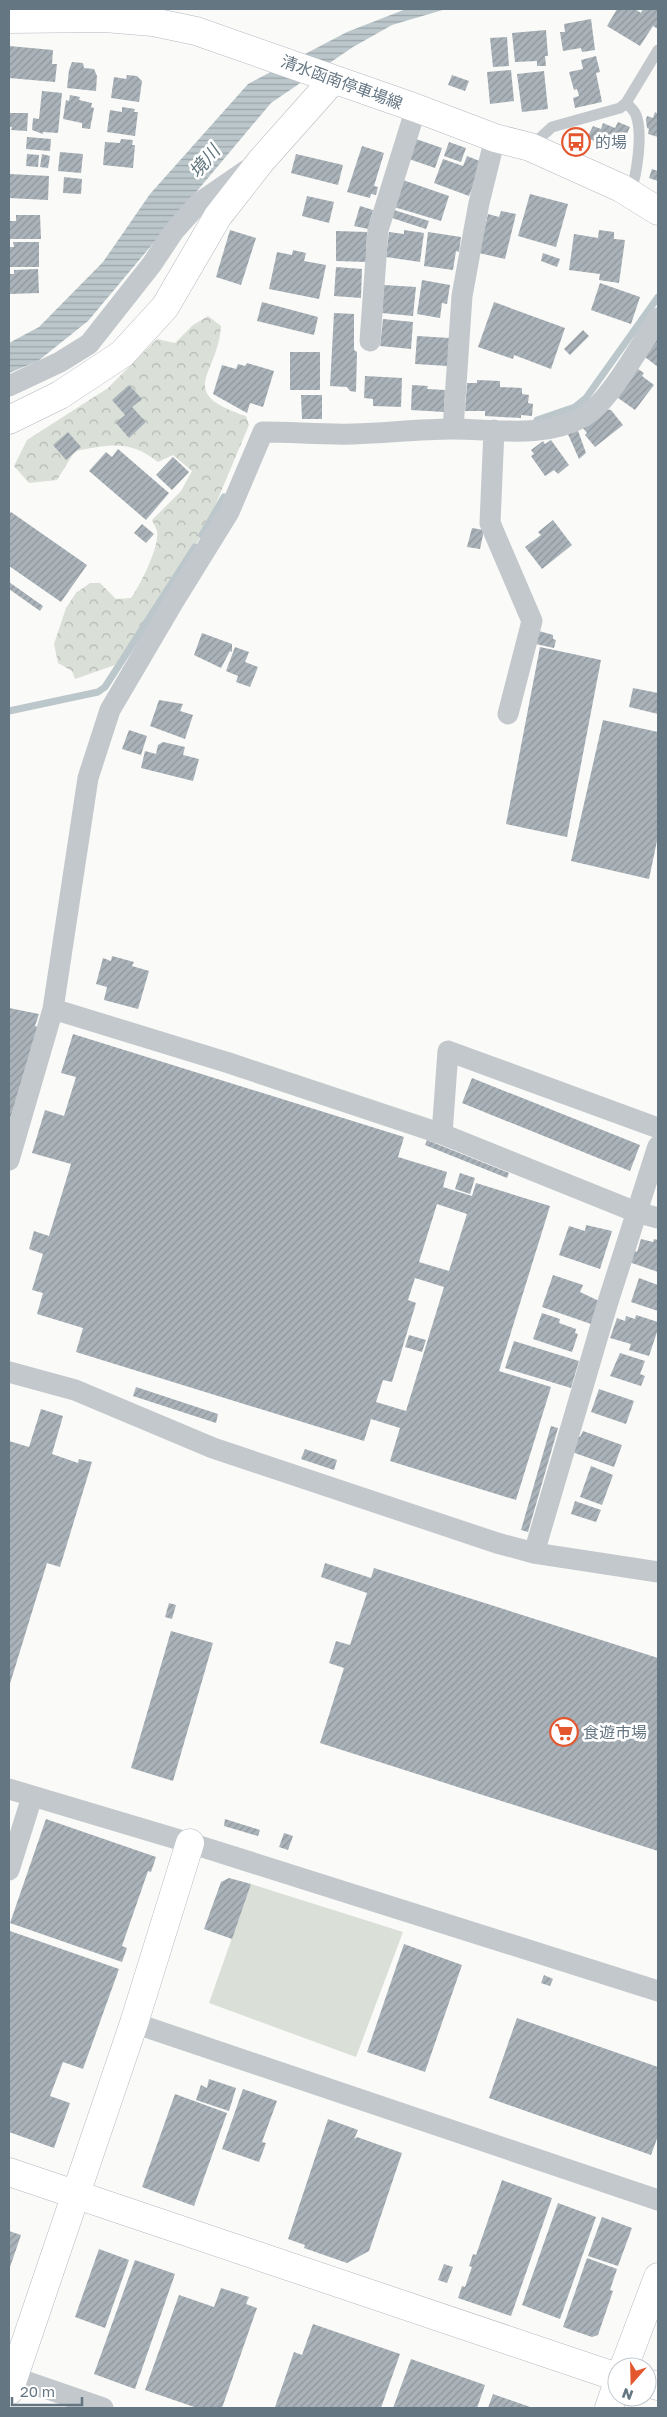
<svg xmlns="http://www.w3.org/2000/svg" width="667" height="2417" font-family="'Golos Text','Noto Sans JP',sans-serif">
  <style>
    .forest { fill: url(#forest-crowns) }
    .pitch { fill: #dadfd7 }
    .water { fill: url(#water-rules) }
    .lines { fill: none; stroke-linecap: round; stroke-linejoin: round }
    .stream { stroke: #bbc7cb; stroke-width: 7 }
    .building { fill: url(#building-hatch); fill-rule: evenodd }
    .secondary-casing { stroke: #b3babf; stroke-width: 29 }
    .lane { stroke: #c3c8cc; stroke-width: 11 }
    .street { stroke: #c3c8cc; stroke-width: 21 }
    .secondary { stroke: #fff; stroke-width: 28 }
    .labels { text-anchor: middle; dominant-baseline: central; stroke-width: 5; stroke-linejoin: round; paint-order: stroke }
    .street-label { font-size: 16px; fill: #657683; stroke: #fff }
    .poi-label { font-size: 16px; fill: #657683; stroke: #fff; text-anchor: start }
    .water-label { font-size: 18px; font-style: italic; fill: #60757c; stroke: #fff }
  </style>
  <defs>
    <pattern id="forest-crowns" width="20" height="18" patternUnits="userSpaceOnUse" patternTransform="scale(1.25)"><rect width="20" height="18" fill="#dadfd7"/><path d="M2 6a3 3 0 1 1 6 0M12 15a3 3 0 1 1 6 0" fill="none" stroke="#b4b9b4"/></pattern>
    <pattern id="water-rules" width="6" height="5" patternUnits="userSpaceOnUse" patternTransform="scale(1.25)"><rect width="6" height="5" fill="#bbc7cb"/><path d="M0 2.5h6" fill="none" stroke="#9ca6aa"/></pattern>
    <pattern id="building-hatch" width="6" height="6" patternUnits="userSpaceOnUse" patternTransform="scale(1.25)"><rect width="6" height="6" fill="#aab3b9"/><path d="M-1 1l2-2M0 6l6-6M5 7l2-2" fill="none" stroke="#8e969c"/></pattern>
  </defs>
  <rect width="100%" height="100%" fill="#fafaf8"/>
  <!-- forest -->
  <path class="forest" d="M208 316 221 326C218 376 174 392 246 416L249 425 204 532 115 665 75 679 72 671 58 663 54 644 66 608 76 593 90 583H100L116 599 131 598C140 586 160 546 157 531 156 527 153 523 152 520L181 491 192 471 173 455 158 462C129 439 109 445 75 451L57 480 29 483 14 466 27 440 108 388 157 339 175 343 193 325Z"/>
  <!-- pitch -->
  <path class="pitch" d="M251 1884 403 1932 356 2057 209 2003Z"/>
  <!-- water -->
  <path class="water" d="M406 9H446L392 25 353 47 271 103 88 321 38 361 9 373V343L39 327 103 262 150 194 248 84 347 32Z"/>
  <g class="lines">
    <!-- stream -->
    <path class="stream" d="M537 420 575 407 586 398 658 297
      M202 535 224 497
      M9 711 98 692 105 687 195 547"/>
  </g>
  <!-- building -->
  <path class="building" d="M617 9H635L641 13 643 9H658V29L653 26 640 46 607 26Z
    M591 19 595 50 582 52 581 48 563 51 560 32H565L564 24Z
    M546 30 548 56H545L546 66H537V61L515 62 512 33Z
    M507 37 509 66 493 67 490 38Z
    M9 46 53 50 52 64H57L55 82 9 78Z
    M596 56 600 72 596 73 602 102 575 108 573 98 579 96 577 89 574 90 569 72 583 69 581 60Z
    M72 62 83 63 84 68 94 69 97 76 96 91 67 88 69 70Z
    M511 70 514 101 490 104 487 72Z
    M544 71 548 109 522 112 517 74Z
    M127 75 137 76 142 81 139 102 111 98 114 77 126 79Z
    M452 75 469 81 465 91 448 85Z
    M42 91 62 93 58 133 43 132V134L32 130 33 118 39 119Z
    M70 95 80 97 79 100 92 103 91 107 94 108 90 129 82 128V123L63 119 66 100 69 101Z
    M122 107 135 109 134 112H138L135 136 107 132 110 110 122 112Z
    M655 112 658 114V137L648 134 649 129 647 128 646 120 647 116 653 118Z
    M9 113H28L27 131 11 130 12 127H9Z
    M618 122 630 127 619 151 587 138 593 126 601 129 603 123 615 128Z
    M27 137 51 139 50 151 26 149Z
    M121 139 133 140 132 145H135L133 168 103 165 105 142 120 143Z
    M416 139 442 148 435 168 409 159Z
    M449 142 466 148 461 162 444 156Z
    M362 146 384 153 374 186 378 187 376 195 371 194 370 198 347 192Z
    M60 152 83 154 81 173 58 171Z
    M27 154 39 155 38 167 26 166Z
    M42 154 50 156 48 168 40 167Z
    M296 154 343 165 338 185 291 173Z
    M467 156 482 162 469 196 434 183 443 159 463 166Z
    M652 169 658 171V181L649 178Z
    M9 174 49 176 48 200 9 198Z
    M64 177 82 179 81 194 63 193Z
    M403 180 449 196 441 221 394 207Z
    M530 194 568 204 556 247 518 236Z
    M307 196 334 202 329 223 302 216Z
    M360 206 373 210 368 229 354 226Z
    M394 210 429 221 426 229 392 218Z
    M501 211 516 214 505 259 479 253 488 214 499 217Z
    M16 215H40L41 239H9V221H16Z
    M230 230 256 238 241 285 216 277Z
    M404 230 424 233 420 262 386 257 389 232 404 234Z
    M599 230 614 232V239L625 240 619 283 599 280 600 274 569 270 574 234 598 238Z
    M336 231 367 232 366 262 336 261Z
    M428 232 461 237 459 252 456 251 453 270 424 266Z
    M13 242H39V267H9V247H14Z
    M293 250 306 253 304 261 326 265 319 299 269 289 277 252 292 255Z
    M543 253 560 259 557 267 541 261Z
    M336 267 362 269 361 298 334 296Z
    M38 269 39 293 9 294V274H14V270Z
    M422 280 450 285 447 304 442 303 440 318 417 314Z
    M600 283 640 297 631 324 591 310Z
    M384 285 416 287 413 316 382 313Z
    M262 302 318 317 314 335 257 321Z
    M494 302 565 328 551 369 514 355 513 359 478 347Z
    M334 313 354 314V350L357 352 356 392 350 391 347 387 330 386Z
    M383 319 413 322 411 349 380 346Z
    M583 330 589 336 570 355 564 349Z
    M417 336 450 338 448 366 415 364Z
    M658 338V367L645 357Z
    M290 352H320V390H290Z
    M247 363 274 371 263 407 250 403 247 413 213 394 222 365 236 369 238 364 245 366Z
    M635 367 644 373 642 376 654 385 635 410 614 395Z
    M365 376 402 378 401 407 373 406V399L364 398Z
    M477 380 500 381V387L522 388V394L529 395 528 403 533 404 532 416 521 415V418L485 416V411H465L467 383H477Z
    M129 385 142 399 132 407 146 422 129 438 116 423 125 415 112 400Z
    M412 385 428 386 427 389 445 390 444 412 411 410Z
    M301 395H322V419H302Z
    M604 409 611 410 623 425 595 447 585 435 587 433 582 427Z
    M577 428 586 453 579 459 567 432Z
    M68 432 81 447 66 460 53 445Z
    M551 440 569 465 558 474 554 470 545 476 531 456 534 454 531 450 543 441 545 444Z
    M118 449 169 493 146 520 89 471 106 452 112 457Z
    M173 457 189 472 172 490 156 475Z
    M11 512 87 565 61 602 9 566V515Z
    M553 520 572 545 542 569 525 547 541 535 538 532Z
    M142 524 154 534 146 543 134 533Z
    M472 528 484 530 480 549 467 547Z
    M9 582 43 606 40 611 9 589Z
    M539 631 553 635V639L556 640 554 648 536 644Z
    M202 633 232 644V652L230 651 221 668 194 655Z
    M235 647 249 652 245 662 258 667 250 687 236 682 238 676 226 671Z
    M540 647 601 660 567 837 506 824Z
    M633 688 658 693V714L629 707Z
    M159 700 183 704 180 711 193 715 185 739 150 726Z
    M603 720 658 732V836L649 879 571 861Z
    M129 730 147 736 141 755 122 749Z
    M163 742 185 747 183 755 199 759 193 781 141 768 145 751 156 754 158 745Z
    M112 956 134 962 132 966 149 971 138 1009 104 1000 107 987 96 984 103 958 111 961Z
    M9 1008 39 1014 35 1026 38 1027 9 1123Z
    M73 1034 404 1137 398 1157 447 1172 443 1187 472 1196 476 1183 550 1206 499 1371 551 1387 516 1500 390 1461 400 1428 371 1419 364 1441 76 1352 83 1328 37 1314 43 1293 32 1290 43 1254 29 1249 34 1231 49 1236 71 1164 32 1153 45 1110 64 1116 76 1077 61 1073ZM437 1204 467 1214 449 1271 419 1262ZM415 1278 444 1287 406 1411 376 1402 383 1380 392 1382 416 1303 408 1300Z
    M472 1078 640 1145 630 1171 462 1103Z
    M427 1140 509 1173 507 1178 425 1145Z
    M460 1173 475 1178 470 1194 455 1189Z
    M586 1225 612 1231 600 1269 559 1255 569 1226 585 1231Z
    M641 1239 653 1242 654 1239 658 1240V1272L629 1262 633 1250 637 1252Z
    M553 1275 583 1285 580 1292 599 1301 591 1324 542 1307Z
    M639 1278 658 1285V1311L631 1302Z
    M542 1313 560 1319 559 1323 576 1329 575 1333 578 1334 572 1352 533 1339Z
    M636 1315 658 1322V1329L649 1356 629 1350 631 1344 610 1338 617 1318 625 1321 626 1316 635 1319Z
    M409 1335 426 1340 422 1352 405 1347Z
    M514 1341 579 1361 571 1388 505 1368Z
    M620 1353 645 1361 640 1374 645 1376 641 1386 610 1376Z
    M136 1387 218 1414 216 1423 133 1396Z
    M599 1389 634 1401 626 1424 591 1412Z
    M41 1409 63 1416 52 1454 78 1463 79 1459 92 1462 60 1567 47 1563 9 1687V1441L29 1447Z
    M551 1426 558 1428 528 1532 521 1530Z
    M583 1431 622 1445 614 1467 572 1452 577 1436 580 1437Z
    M305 1449 337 1460 334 1470 301 1459Z
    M591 1466 613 1475 602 1505 580 1497Z
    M575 1501 601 1510 596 1522 571 1514Z
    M325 1563 371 1578 374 1568 658 1658V1851L320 1743 344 1668 329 1663 336 1641 350 1645 367 1593 321 1577Z
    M169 1603 176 1605 172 1619 165 1617Z
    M171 1631 213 1643 173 1781 131 1768Z
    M46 1819 156 1857 151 1872 148 1871 122 1946 127 1948 122 1962 10 1923Z
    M225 1819 260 1830 258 1836 224 1826Z
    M284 1833 293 1836 288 1850 279 1847Z
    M229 1878 251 1884 232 1939 204 1929 221 1882Z
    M10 1931 119 1969 83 2069 63 2062 50 2096 70 2103 54 2148 9 2132Z
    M404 1944 462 1965 425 2072 367 2052Z
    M544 1975 553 1979 550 1986 541 1983Z
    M517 2018 658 2067V2136L651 2155 489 2098Z
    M209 2079 236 2088 229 2111 196 2100 201 2085 207 2088Z
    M243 2089 277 2101 262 2142 266 2143 259 2162 222 2149Z
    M175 2094 227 2113 194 2206 142 2187Z
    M328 2119 358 2130 354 2139 357 2137 402 2153 369 2251 347 2263 304 2248 305 2245 288 2239Z
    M502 2180 552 2198 511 2316 458 2298 462 2286 465 2287 472 2267 469 2266 473 2254 476 2255Z
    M558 2203 596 2217 560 2319 522 2305Z
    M602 2217 632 2228 618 2266 588 2256Z
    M9 2231 21 2235 9 2270Z
    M99 2249 129 2260 105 2328 75 2317Z
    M587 2258 617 2269 610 2290 613 2291 598 2335 592 2337 563 2327Z
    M135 2260 175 2274 135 2389 94 2374Z
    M444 2264 453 2267 447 2283 438 2280Z
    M221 2288 249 2297 246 2304 257 2308 222 2408H197L145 2390 179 2295 214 2307Z
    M313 2324 400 2354 381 2408 275 2407 294 2352 302 2355Z
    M411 2359 485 2385 477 2408H393Z
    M493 2394 533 2408H488Z"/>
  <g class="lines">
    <defs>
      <path id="secondary" d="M9 19 105 18 153 22 196 31 416 108 495 138 530 147 621 188 658 211
        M9 420 60 395 122 354 165 307 218 216 261 161 333 80
        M9 2172 617 2377
        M624 2367 658 2277
        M647 2383 658 2386
        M9 2391 134 2023 190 1843
        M609 2408 617 2385"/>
    </defs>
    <!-- secondary casing -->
    <use href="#secondary" class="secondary-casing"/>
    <!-- lane -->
    <path class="lane" d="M626 103C630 107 634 110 636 115 643 134 637 175 630 193
      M530 147 552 127 620 108 626 103 658 50"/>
    <!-- street -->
    <path class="street" d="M370 341 378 230 416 108
      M9 386 60 362 89 344 152 264 174 231 199 203 247 170
      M453 429 462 296 479 203 495 138
      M494 430 490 523 532 621 508 714
      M53 1009 229 1063 442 1134 636 1212 658 1218
      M442 1134 448 1051 658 1128
      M9 1160 53 1009 88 778 110 710 174 601 229 512 263 432C293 432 324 435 354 434 387 433 419 429 452 429 495 429 543 439 583 417 609 403 641 344 658 318
      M9 1372 75 1390 213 1448 497 1543 534 1553 658 1572
      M534 1553 607 1305 658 1146
      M9 1789 190 1843 658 1991
      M9 1870 32 1797
      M134 2023 658 2200
      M13 2377 103 2408"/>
    <!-- secondary -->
    <use href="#secondary" class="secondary"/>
  </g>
  <!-- icons -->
  <defs>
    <symbol id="bus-ring" viewBox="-11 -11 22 22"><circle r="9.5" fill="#fff" stroke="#e4572e" stroke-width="1.5"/><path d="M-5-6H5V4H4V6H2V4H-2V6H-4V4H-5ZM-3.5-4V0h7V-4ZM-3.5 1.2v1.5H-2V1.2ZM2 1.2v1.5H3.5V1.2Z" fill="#e4572e"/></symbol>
    <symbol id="supermarket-ring" viewBox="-11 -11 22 22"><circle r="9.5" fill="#fff" stroke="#e4572e" stroke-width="1.5"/><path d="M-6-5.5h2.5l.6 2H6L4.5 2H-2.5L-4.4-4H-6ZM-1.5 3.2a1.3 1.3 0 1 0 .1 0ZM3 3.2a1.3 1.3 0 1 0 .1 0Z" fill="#e4572e"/></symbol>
  </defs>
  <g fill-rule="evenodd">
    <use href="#bus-ring" x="560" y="126" width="32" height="32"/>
    <use href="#supermarket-ring" x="548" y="1716" width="32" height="32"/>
  </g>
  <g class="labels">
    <!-- street labels -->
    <g class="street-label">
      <text transform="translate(342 82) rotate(20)">清水函南停車場線</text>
    </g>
    <!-- poi labels -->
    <g class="poi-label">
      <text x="595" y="142">的場</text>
      <text x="583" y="1732">食遊市場</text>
    </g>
    <!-- water labels -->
    <g class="water-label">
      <text transform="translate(204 161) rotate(-50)">境川</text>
    </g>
  </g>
  <!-- border -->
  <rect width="667" height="2417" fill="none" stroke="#657683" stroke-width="20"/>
  <!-- north arrow -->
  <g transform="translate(632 2382) rotate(200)"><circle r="24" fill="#ffffff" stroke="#c1c8cd"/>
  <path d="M0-4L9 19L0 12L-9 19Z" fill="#e4572e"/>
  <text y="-8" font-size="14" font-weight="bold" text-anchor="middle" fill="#657683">N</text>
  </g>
  <!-- scale -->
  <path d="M12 2397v8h70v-8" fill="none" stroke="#657683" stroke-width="2.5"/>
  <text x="20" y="2397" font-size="15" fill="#657683" stroke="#ffffff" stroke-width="4" paint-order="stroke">20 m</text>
</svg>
